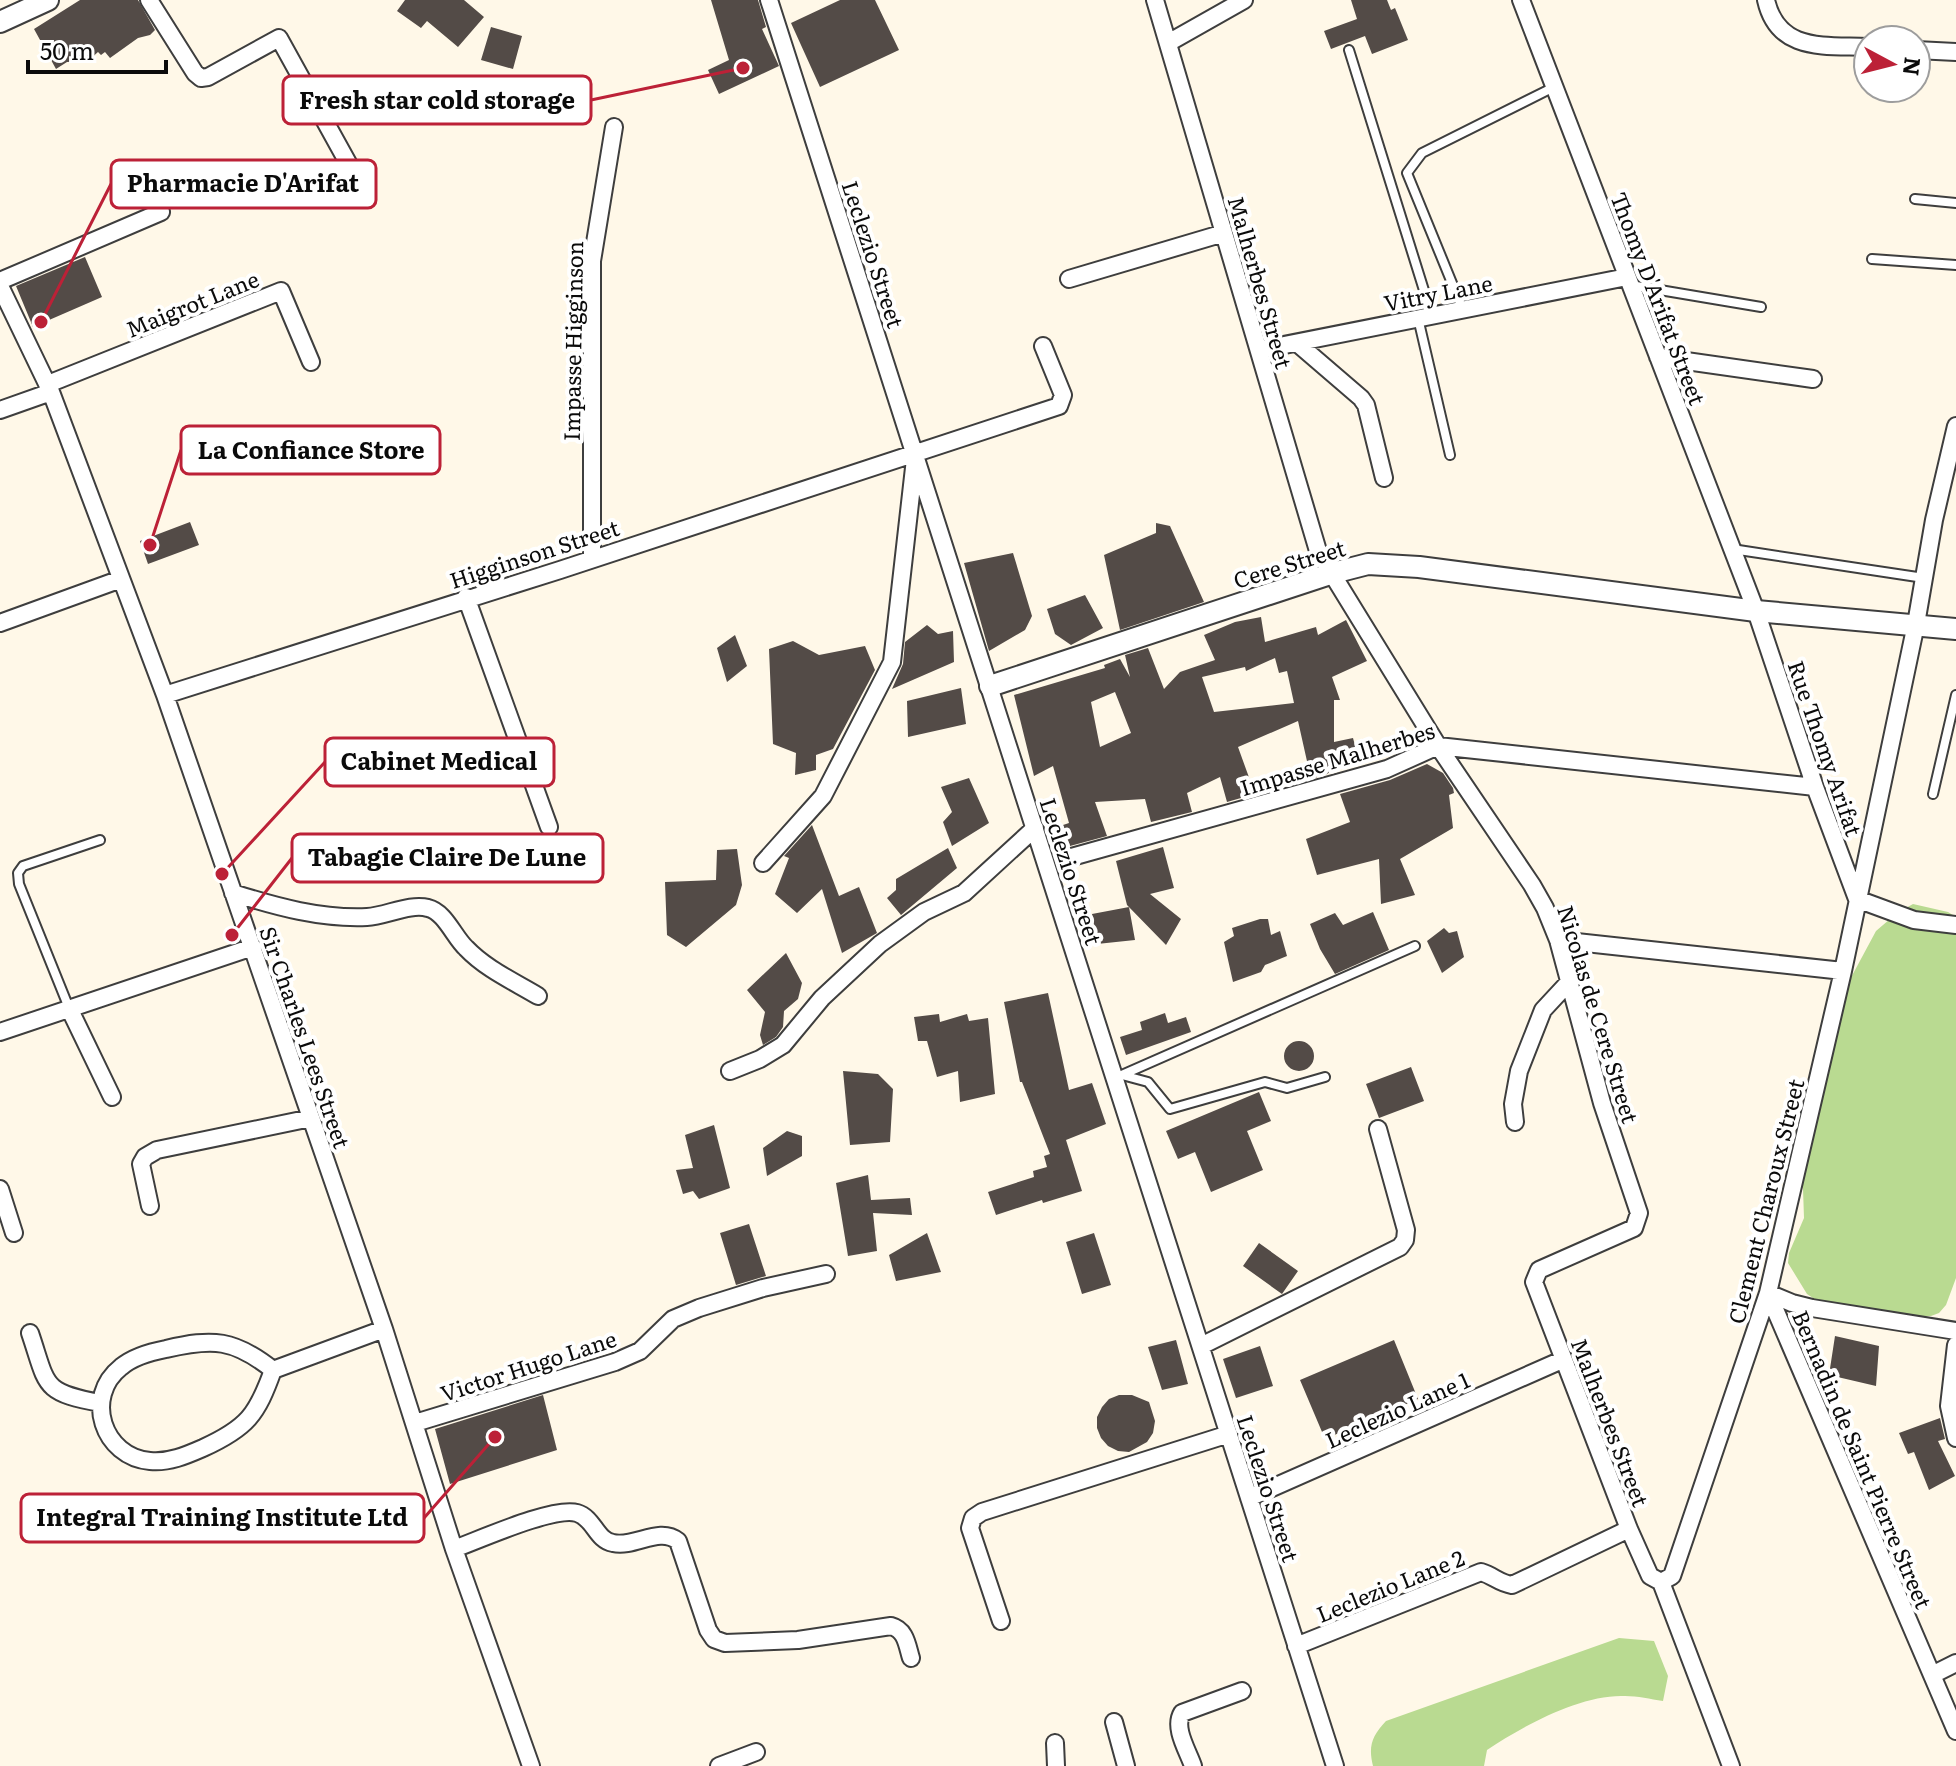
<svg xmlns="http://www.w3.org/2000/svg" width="1956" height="1766" font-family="Literata,serif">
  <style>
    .forest { fill: #b9da91 }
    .building { fill: #534b47; fill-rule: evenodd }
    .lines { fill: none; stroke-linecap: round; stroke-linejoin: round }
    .service-casing { stroke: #3e3e3e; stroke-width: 12 }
    .minor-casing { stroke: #3e3e3e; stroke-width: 20 }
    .tertiary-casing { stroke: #3e3e3e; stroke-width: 24 }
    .service { stroke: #fff; stroke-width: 8 }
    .minor { stroke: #fff; stroke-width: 16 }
    .tertiary { stroke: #fff; stroke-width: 20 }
    .labels { text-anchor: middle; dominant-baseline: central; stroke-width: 8; stroke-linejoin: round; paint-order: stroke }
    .street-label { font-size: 22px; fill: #0b0b0b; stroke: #fff }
    .leader { fill: none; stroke: #bc2137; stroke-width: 3 }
    .callout-dot { fill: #bc2137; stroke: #fff; stroke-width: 3 }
    .callout { fill: #fff; stroke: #bc2137; stroke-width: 3 }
    .callout-label { font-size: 24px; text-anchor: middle; font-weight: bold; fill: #0b0b0b }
  </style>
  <rect width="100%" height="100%" fill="#fff8e8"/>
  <!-- forest -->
  <path class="forest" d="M1913 904 1948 912 1956 917V1278L1946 1305 1939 1313 1931 1316H1893L1822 1304 1807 1294 1788 1263 1789 1253 1804 1218 1803 1189 1793 1162 1840 998 1876 931 1897 913Z
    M1619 1638 1654 1641 1668 1676 1663 1701C1650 1699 1638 1696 1625 1696 1581 1694 1523 1726 1487 1750L1484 1766H1373C1368 1746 1372 1736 1386 1721Z"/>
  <!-- building -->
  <path class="building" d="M80 0H138L155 30 150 35 138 38 110 58 105 52 101 55 98 52 88 61 67 62 56 69 34 29Z
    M405 0H464L484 17 458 47 427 21 421 28 397 11Z
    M711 0H758L766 27 762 29 779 66 719 94 708 70 729 60Z
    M840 0H875L899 50 820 87 791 23Z
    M1351 0H1387L1391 10 1395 8 1408 40 1372 54 1365 36 1331 49 1324 31 1357 19Z
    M491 27 522 36 513 69 481 60Z
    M85 257 102 297 33 327 16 286Z
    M190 522 199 545 148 564 140 541Z
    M1156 523 1170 526 1204 602 1120 630 1104 555 1156 533Z
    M1013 553 1032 616 1025 630 989 651 964 563Z
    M1085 595 1103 628 1071 645 1055 634 1047 609Z
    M1261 617 1265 642 1316 627 1318 635 1346 620 1367 661 1332 677 1340 700H1334V742L1353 738 1357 753 1327 774 1311 779 1298 721 1238 747 1255 794 1227 802 1220 777 1187 793 1192 812 1151 822 1145 799 1095 802 1107 836 1070 846 1063 825 1069 823 1053 766 1034 776 1014 695 1105 668 1104 665 1120 659 1130 677 1125 655 1148 648 1164 689 1180 672 1215 660 1204 635 1235 622ZM1275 658 1279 673 1287 671 1294 703 1214 712 1202 677 1245 667 1246 671ZM1115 692 1131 733 1100 747 1091 702Z
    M927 625 938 634 953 631 954 662 892 689 903 664 905 642Z
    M735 635 747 666 727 682 717 648Z
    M793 641 819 655 865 646 875 670 833 749 816 755V770L795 775 796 753 773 744 769 649Z
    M961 688 966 724 908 737 907 701Z
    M1427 764 1443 773 1453 788 1454 793 1449 795 1453 828 1400 859 1415 895 1381 904 1379 859 1317 875 1306 839 1350 822 1340 794 1390 780Z
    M969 778 989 823 952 846 943 822 952 812 941 787Z
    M812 825 839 896 859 887 877 933 842 953 822 889 797 913 775 894 789 858 784 856Z
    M1163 847 1174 888 1150 894 1181 919 1166 945 1127 905 1116 861Z
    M948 848 957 868 901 915 887 898 896 890V879Z
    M737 849 742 885 736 905 686 947 667 935 665 882 716 880 717 850Z
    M1129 907 1135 940 1097 944 1092 914Z
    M1373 912 1389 950 1335 974 1320 949 1310 924 1335 913 1343 925Z
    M1260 919H1268L1271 935 1280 931 1287 956 1265 965 1261 972 1233 982 1224 942 1234 936 1232 928Z
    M1444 928 1449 933 1457 931 1464 957 1442 973 1427 941Z
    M786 953 802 983 798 999 784 1011 783 1027 776 1037 763 1045 760 1035 765 1012 747 990Z
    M1048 993 1069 1090 1092 1083 1106 1124 1066 1140 1082 1191 1043 1203 1042 1200 996 1215 988 1192 1034 1177 1033 1171 1047 1167 1044 1156 1050 1154 1022 1082H1020L1004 1002Z
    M1165 1013 1168 1023 1186 1017 1191 1032 1126 1055 1120 1037 1142 1030 1140 1022Z
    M939 1014 940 1022 967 1014 969 1021 988 1018 995 1094 960 1102 958 1071 937 1077 927 1041H918L914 1017Z
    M1284 1056a15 15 0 1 1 30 0a15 15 0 1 1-30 0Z
    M1411 1067 1424 1101 1379 1118 1366 1084Z
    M843 1071 878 1074 893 1089 890 1142 850 1145Z
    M1259 1092 1271 1121 1247 1131 1263 1170 1211 1192 1195 1152 1178 1159 1166 1131Z
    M714 1125 730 1188 699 1199 693 1191 683 1194 676 1170 693 1168 685 1135Z
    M787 1131 802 1136V1156L767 1176 763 1148Z
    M868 1175 871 1200 910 1198 912 1215 873 1213 877 1251 848 1256 836 1183Z
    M749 1224 766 1276 736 1285 720 1233Z
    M927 1233 941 1272 896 1281 889 1255Z
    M1094 1233 1111 1285 1082 1294 1066 1242Z
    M1259 1243 1298 1271 1282 1294 1243 1266Z
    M1835 1336 1879 1346 1876 1386 1829 1375Z
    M1176 1340 1188 1384 1162 1390 1148 1347Z
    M1394 1340 1418 1399 1325 1439 1300 1380Z
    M1260 1346 1273 1386 1236 1398 1223 1359Z
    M543 1395 557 1450 450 1484 435 1429Z
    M1119 1395H1132L1149 1402 1155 1421 1153 1433 1147 1442 1129 1452 1118 1451 1108 1446 1101 1438 1097 1428V1417L1102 1407 1109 1399Z
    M1940 1418 1945 1439 1938 1441 1955 1476 1929 1490 1914 1452 1908 1454 1899 1433Z"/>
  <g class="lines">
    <defs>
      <path id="service" d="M1349 50 1432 316
        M1915 199 1956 203
        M1872 259 1956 265
        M1630 285 1761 307
        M1463 310 1407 173 1422 153 1554 87
        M1418 318 1450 455
        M1732 549 1924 578
        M1933 794 1956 695
        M69 1008 19 884 18 873 23 866 100 840
        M1122 1075 1148 1082 1170 1109 1265 1082 1287 1088 1325 1077
        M1115 1078 1415 946"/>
      <path id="minor" d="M149 0 195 73 201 78 208 77 279 38 358 181
        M769 0 1335 1766
        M1155 0 1318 551 1438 746 1532 885 1545 908 1558 940 1602 1103 1639 1213 1634 1228 1539 1270 1534 1282 1629 1529 1650 1576 1661 1582
        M1521 0 1756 611 1815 787 1857 899 1914 920 1956 925
        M1766 0C1778 53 1825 45 1868 47
        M1168 43 1244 0
        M1916 50 1956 52
        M1069 279 1224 233
        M0 281 161 212
        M0 286 51 392 165 695 384 1329 454 1549 531 1766
        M1297 343 1361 398 1366 405 1384 478
        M1259 350 1627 277
        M1658 357 1813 379
        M48 384 281 291 311 362
        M0 410 51 392
        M592 558V261L614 127
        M466 597 549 827
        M0 623 121 579
        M165 695 560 570 1059 406 1063 395 1043 346
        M1068 858 1387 769 1438 746 1815 787
        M763 863 823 796 892 662 915 459
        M233 893C277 907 321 919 367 917 386 916 410 903 428 908 445 912 454 937 466 948 486 969 513 981 538 996
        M1558 940 1843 971
        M70 1010 112 1097
        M0 1032 253 947
        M730 1071 760 1059 783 1045 822 998 880 944 924 912 964 893 1035 828
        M1515 1122 1513 1104 1519 1071 1543 1010 1569 982
        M0 1189 14 1233
        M150 1206 141 1164 145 1157 157 1150 311 1118
        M1768 1293 1956 1731
        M1768 1293 1792 1303 1812 1308 1956 1331
        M30 1333C48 1386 41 1392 100 1403
        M1956 1345 1949 1406 1956 1438
        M1201 1346 1400 1247 1405 1240 1406 1230 1378 1129
        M273 1370C234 1339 213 1338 166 1349 150 1352 133 1357 121 1367 83 1397 103 1457 150 1461 169 1463 187 1455 203 1448 247 1428 257 1415 273 1370L384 1329
        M415 1423 615 1362 640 1351 673 1319 699 1308 763 1288 826 1274
        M1249 1498 1562 1360
        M454 1549C479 1540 554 1506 577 1513 594 1518 596 1540 613 1543 635 1548 659 1526 678 1541L708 1630 714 1639 725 1643 798 1640 891 1626C906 1630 907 1645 911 1658
        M1661 1582 1672 1576 1768 1293 1843 971 1916 624 1934 520 1956 426
        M1661 1582 1731 1766
        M1001 1621 970 1528 973 1518 982 1512 1229 1434
        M1296 1646 1481 1572C1494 1576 1499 1583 1512 1585L1629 1529
        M1932 1675 1956 1663
        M1114 1722 1126 1766
        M1055 1743 1056 1766
        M719 1766 756 1752
        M1193 1766C1188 1751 1173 1728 1182 1713L1242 1691"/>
      <path id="tertiary" d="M0 22 48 0
        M990 686 1333 573 1368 564 1419 567 1756 611 1956 629"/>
    </defs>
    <!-- service casing -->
    <use href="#service" class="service-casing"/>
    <!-- minor casing -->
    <use href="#minor" class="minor-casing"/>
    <!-- tertiary casing -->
    <use href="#tertiary" class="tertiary-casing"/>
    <!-- service -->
    <use href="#service" class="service"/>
    <!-- minor -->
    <use href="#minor" class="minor"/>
    <!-- tertiary -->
    <use href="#tertiary" class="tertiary"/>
  </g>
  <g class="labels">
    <!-- street labels -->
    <g class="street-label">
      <text transform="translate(874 254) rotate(72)">Leclezio Street</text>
      <text transform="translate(1261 282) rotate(74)">Malherbes Street</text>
      <text transform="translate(1438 292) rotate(-11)">Vitry Lane</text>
      <text transform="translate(1659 298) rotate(69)">Thomy D'Arifat Street</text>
      <text transform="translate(192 303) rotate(-22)">Maigrot Lane</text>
      <text transform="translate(572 341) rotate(-89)">Impasse Higginson</text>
      <text transform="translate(534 553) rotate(-18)">Higginson Street</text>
      <text transform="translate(1289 563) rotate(-17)">Cere Street</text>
      <text transform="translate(1826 748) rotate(71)">Rue Thomy Arifat</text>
      <text transform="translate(1337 758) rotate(-17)">Impasse Malherbes</text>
      <text transform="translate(1072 871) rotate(72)">Leclezio Street</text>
      <text transform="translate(1599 1014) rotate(73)">Nicolas de Cere Street</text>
      <text transform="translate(306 1037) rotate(71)">Sir Charles Lees Street</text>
      <text transform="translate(1765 1201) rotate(-76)">Clement Charoux Street</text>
      <text transform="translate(528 1365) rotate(-18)">Victor Hugo Lane</text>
      <text transform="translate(1397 1409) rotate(-24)">Leclezio Lane 1</text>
      <text transform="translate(1611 1422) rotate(69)">Malherbes Street</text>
      <text transform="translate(1863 1459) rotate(67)">Bernadin de Saint Pierre Street</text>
      <text transform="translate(1269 1488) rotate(72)">Leclezio Street</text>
      <text transform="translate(1390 1585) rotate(-22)">Leclezio Lane 2</text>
    </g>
  </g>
  <!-- callouts -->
  <path class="leader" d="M743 68L591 100M41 322L111 184M150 545L181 450M222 874L325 762M232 935L292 858M495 1437L424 1518"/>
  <g class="callout-dot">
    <circle cx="743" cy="68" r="8"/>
    <circle cx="41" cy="322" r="8"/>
    <circle cx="150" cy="545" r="8"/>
    <circle cx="222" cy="874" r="8"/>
    <circle cx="232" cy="935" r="8"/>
    <circle cx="495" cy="1437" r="8"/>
  </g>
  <g class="callout">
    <rect x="283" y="76" width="308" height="48" rx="8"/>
    <rect x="111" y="160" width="265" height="48" rx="8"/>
    <rect x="181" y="426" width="259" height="48" rx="8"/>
    <rect x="325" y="738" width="229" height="48" rx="8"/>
    <rect x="292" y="834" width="311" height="48" rx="8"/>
    <rect x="21" y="1494" width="403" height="48" rx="8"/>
  </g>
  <g class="callout-label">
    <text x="437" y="109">Fresh star cold storage</text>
    <text x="243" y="192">Pharmacie D'Arifat</text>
    <text x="311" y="459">La Confiance Store</text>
    <text x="439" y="770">Cabinet Medical</text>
    <text x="447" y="866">Tabagie Claire De Lune</text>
    <text x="222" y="1526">Integral Training Institute Ltd</text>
  </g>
  <!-- north arrow -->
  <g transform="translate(1892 64) rotate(97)"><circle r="38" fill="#ffffff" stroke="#9d9d9d" stroke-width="2"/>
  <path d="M0-6L14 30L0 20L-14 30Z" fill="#bc2137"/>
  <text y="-12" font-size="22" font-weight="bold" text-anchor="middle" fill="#0b0b0b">N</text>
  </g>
  <!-- scale -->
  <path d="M28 60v12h138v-12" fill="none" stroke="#0b0b0b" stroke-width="4"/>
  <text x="40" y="60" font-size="24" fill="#0b0b0b" stroke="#ffffff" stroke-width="6" paint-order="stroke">50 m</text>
</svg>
